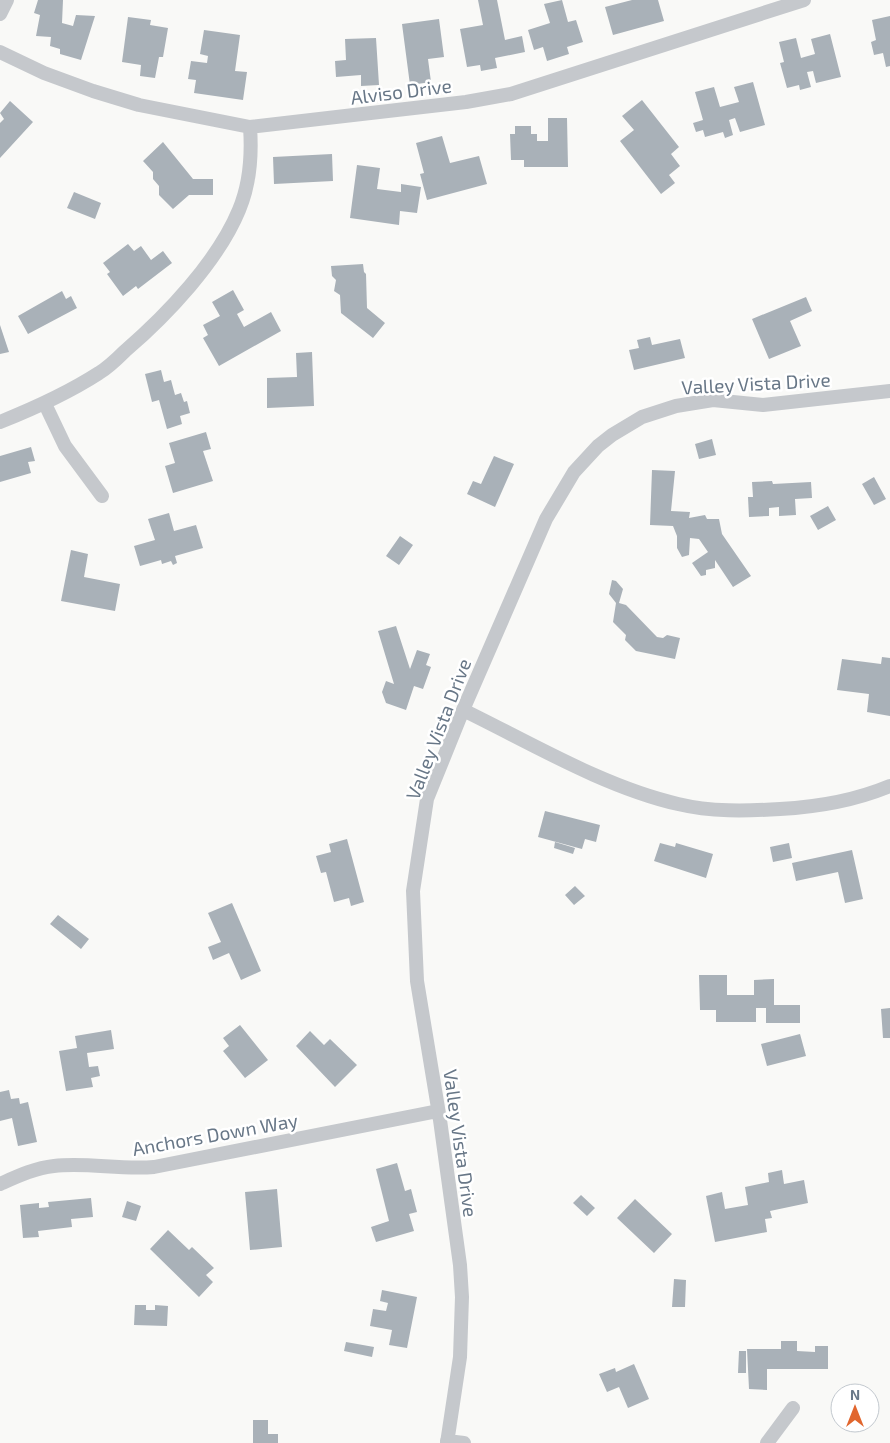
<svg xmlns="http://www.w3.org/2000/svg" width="890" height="1443" font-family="'Exo 2',sans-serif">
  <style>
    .building { fill: #a9b1b8 }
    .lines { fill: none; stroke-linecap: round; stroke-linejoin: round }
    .minor { stroke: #c5c8cc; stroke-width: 14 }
    .labels { text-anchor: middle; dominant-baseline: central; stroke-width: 5; stroke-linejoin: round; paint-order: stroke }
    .street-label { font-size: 19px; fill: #687787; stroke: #fff }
  </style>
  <rect width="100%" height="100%" fill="#f9f9f7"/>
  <!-- building -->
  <path class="building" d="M38 0H63L62 23 73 26 76 15 95 16 81 60 60 54V49L50 46 51 37 36 36 40 15 34 13Z
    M478 0H497L505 40 522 36 525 52 495 58 497 68 481 71 480 65 467 67 460 29 483 25Z
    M562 0 568 22 576 20 583 42 567 47 569 54 547 61 543 47 534 50 528 30 550 23 544 4Z
    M632 0H658L664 21 613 35 605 7Z
    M890 16V66L886 67 883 53 874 55 871 42 876 40 872 20Z
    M128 17 151 20 150 25 168 28 163 57H159L155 78 140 76 141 65 122 62Z
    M439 19 444 57 428 59 431 82 410 85 402 24Z
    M204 30 240 35 235 71 247 72 243 100 194 93 196 80 188 79 191 61 207 63 208 56 200 54Z
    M830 34 841 77 816 83 813 71 807 72 811 87 800 90 799 85 787 88 780 63 784 62 779 42 796 38 801 58 815 54 811 39Z
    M376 38 379 85 361 86V75L336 77 335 61 346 60 345 39Z
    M753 82 765 125 740 132 735 118 729 120 733 135 725 138 723 132 705 137 703 130 696 132 693 123 703 120 695 92 714 87 720 107 739 102 734 87Z
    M642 100 679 147 671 154 680 166 669 175 675 183 661 194 620 141 634 130 622 116Z
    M10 101 33 122 0 158V123L4 119 0 113Z
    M548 118H567L568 167H524V160H511L510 134H515V126H531V134H537V141H548Z
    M442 136 450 163 479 156 487 184 427 200 420 174 424 173 416 143Z
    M163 142 193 179H213V195H189L173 209 159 195V186L153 179V172L143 161Z
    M332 154 333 181 274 184 273 157Z
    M357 165 380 168 377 189 401 192V184L421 187 417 213 400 211 399 225 350 218Z
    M74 192 101 203 95 219 67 208Z
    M128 244 134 251 141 246 151 260 163 251 172 263 138 289 136 286 123 296 107 274 110 272 103 263Z
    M363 264 364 272 366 274 367 308 385 323 373 338 341 313 340 295 334 291 336 280 332 276 331 266Z
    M233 290 244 310 237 314 244 327 271 312 281 331 219 366 203 338 208 335 203 325 220 316 212 302Z
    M62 291 66 299 71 296 77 308 28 334 18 316Z
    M806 297 812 311 790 321 801 346 769 359 752 319Z
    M0 325 9 352 0 354Z
    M650 337 652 345 680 339 685 358 634 370 629 350 639 348 637 340Z
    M312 352 314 406 267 408V378L297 377 296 353Z
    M161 370 164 382 171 380 175 395 181 393 184 402 187 401 190 413 180 416 182 424 167 429 159 400 152 402 145 374Z
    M206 432 211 449 203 451 213 481 173 493 165 466 175 463 169 443Z
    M712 439 716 455 699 459 695 444Z
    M31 447 35 461 28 462 31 473 0 482V456Z
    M494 456 514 464 495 507 467 494 473 481 481 484Z
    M652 470 675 471 671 511 690 512 689 518 705 515 707 519H719L722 534 751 576 733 587 715 560V568L706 570V575L701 576 692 563 708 552 699 539 690 538 689 555 682 557 677 548V536L673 526 650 525Z
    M874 477 886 499 874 505 862 484Z
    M772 481 773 484 811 482 812 498 795 499 796 515 779 516V507L769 508V516L749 517 748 497H753L752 482Z
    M828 506 836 520 818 530 810 516Z
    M169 513 174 531 196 525 203 548 175 556 177 563 173 565 171 561 162 564 161 560 140 566 134 546 155 540 148 519Z
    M400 536 413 545 399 565 386 556Z
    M71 550 88 554 84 577 120 584 115 611 61 601Z
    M612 580 616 581 623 589 619 603 626 605 657 637 663 638 667 635 680 638 675 659 636 651 625 640 626 635 613 622 616 603 609 594Z
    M396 626 410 669 417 650 430 654 426 665 431 667 423 689 414 686 406 710 386 703 382 692 386 681 394 684 378 631Z
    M882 657 890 658V716L867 712 869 694 837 690 842 659 881 664Z
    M545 811 600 825 596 842 585 839 582 849 538 837Z
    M347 839 364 902 351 906 349 898 334 902 326 872 321 873 316 856 331 852 329 844Z
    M555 842 575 848 573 854 554 848Z
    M660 843 675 847 676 843 713 854 706 878 654 861Z
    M789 843 792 858 773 862 770 847Z
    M852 850 863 899 845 903 838 872 796 881 792 863Z
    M575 886 585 896 574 905 565 895Z
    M232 903 261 971 241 980 229 953 213 960 208 947 221 942 208 913Z
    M58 915 89 939 81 949 50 924Z
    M699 975H727V995H754V980L774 979V1005H800V1023H766V1008H756V1022H716V1010H700Z
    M890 1008V1038H883L881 1009Z
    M240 1025 268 1060 245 1078 223 1051 229 1046 223 1038Z
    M111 1030 114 1049 87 1053 89 1067 98 1066 100 1076 91 1078 93 1087 66 1091 59 1051 77 1048 75 1036Z
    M310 1031 324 1045 330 1039 357 1065 335 1087 296 1046Z
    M800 1034 806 1056 767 1066 761 1044Z
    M9 1090 11 1099 19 1098 20 1104 28 1102 37 1142 18 1146 12 1118 0 1121V1092Z
    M397 1163 405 1191 411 1189 417 1212 409 1214 414 1231 376 1242 371 1227 389 1221 376 1169Z
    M782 1170 784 1184 804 1180 808 1203 770 1211 772 1218 765 1219 767 1232 715 1242 706 1196 722 1192 725 1209 748 1205 745 1187 769 1182 768 1173Z
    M277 1189 282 1247 250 1250 245 1192Z
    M581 1195 595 1208 587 1216 573 1203Z
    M91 1198 93 1217 71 1219 72 1227 38 1231 39 1237 23 1238 20 1205 39 1203V1208L49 1207 48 1202Z
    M635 1199 672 1234 654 1253 617 1218Z
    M127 1201 141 1206 136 1221 122 1217Z
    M168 1230 189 1250 192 1247 214 1268 206 1275 213 1282 199 1297 150 1249Z
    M674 1279 686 1280 685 1307H672Z
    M382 1290 417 1297 407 1348 389 1345 392 1330 370 1326 373 1309 386 1311 388 1303 380 1301Z
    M135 1305H146V1310H155V1305L168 1306 167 1326 134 1325Z
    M781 1341H797V1351L815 1352V1346H828V1369H767V1390L749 1389 747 1349H781Z
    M346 1342 374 1347 372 1357 344 1351Z
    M739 1351H746V1373H738Z
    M634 1364 649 1399 628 1408 619 1387 607 1392 599 1374 615 1368 616 1372Z
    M253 1420H268V1434H278V1443H253Z"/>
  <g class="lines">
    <!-- minor -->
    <path class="minor" d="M0 14 7 0
      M0 52 44 73 93 91 139 105 250 127 466 102 511 94 804 0
      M45 404 65 446 102 496
      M0 422C35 408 68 393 99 373 109 367 117 359 125 351 167 315 218 261 239 210 250 184 252 155 250 127
      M463 710C531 743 604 787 678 804 711 812 746 811 780 809 819 807 854 801 890 786
      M0 1184C18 1176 35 1168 54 1166 86 1162 120 1170 154 1167L438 1111
      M447 1441 464 1443
      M447 1443 460 1357 462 1297 460 1265 440 1120 417 981 413 891 427 799 463 710 546 519 574 472 598 446 612 435 642 417 676 406 713 400 763 405 890 391
      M767 1443 793 1408"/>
  </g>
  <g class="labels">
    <!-- street labels -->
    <g class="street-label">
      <text transform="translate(401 91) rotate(-7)">Alviso Drive</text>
      <text transform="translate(756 383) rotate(-3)">Valley Vista Drive</text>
      <text transform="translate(438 729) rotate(-69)">Valley Vista Drive</text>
      <text transform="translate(215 1134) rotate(-10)">Anchors Down Way</text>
      <text transform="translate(461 1143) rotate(82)">Valley Vista Drive</text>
    </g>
  </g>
  <!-- north arrow -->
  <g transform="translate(855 1408)"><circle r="24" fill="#ffffff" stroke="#c3c9cf"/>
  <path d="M0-4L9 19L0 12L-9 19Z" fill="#e1662e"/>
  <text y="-8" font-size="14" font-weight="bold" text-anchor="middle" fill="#687787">N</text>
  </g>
</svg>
